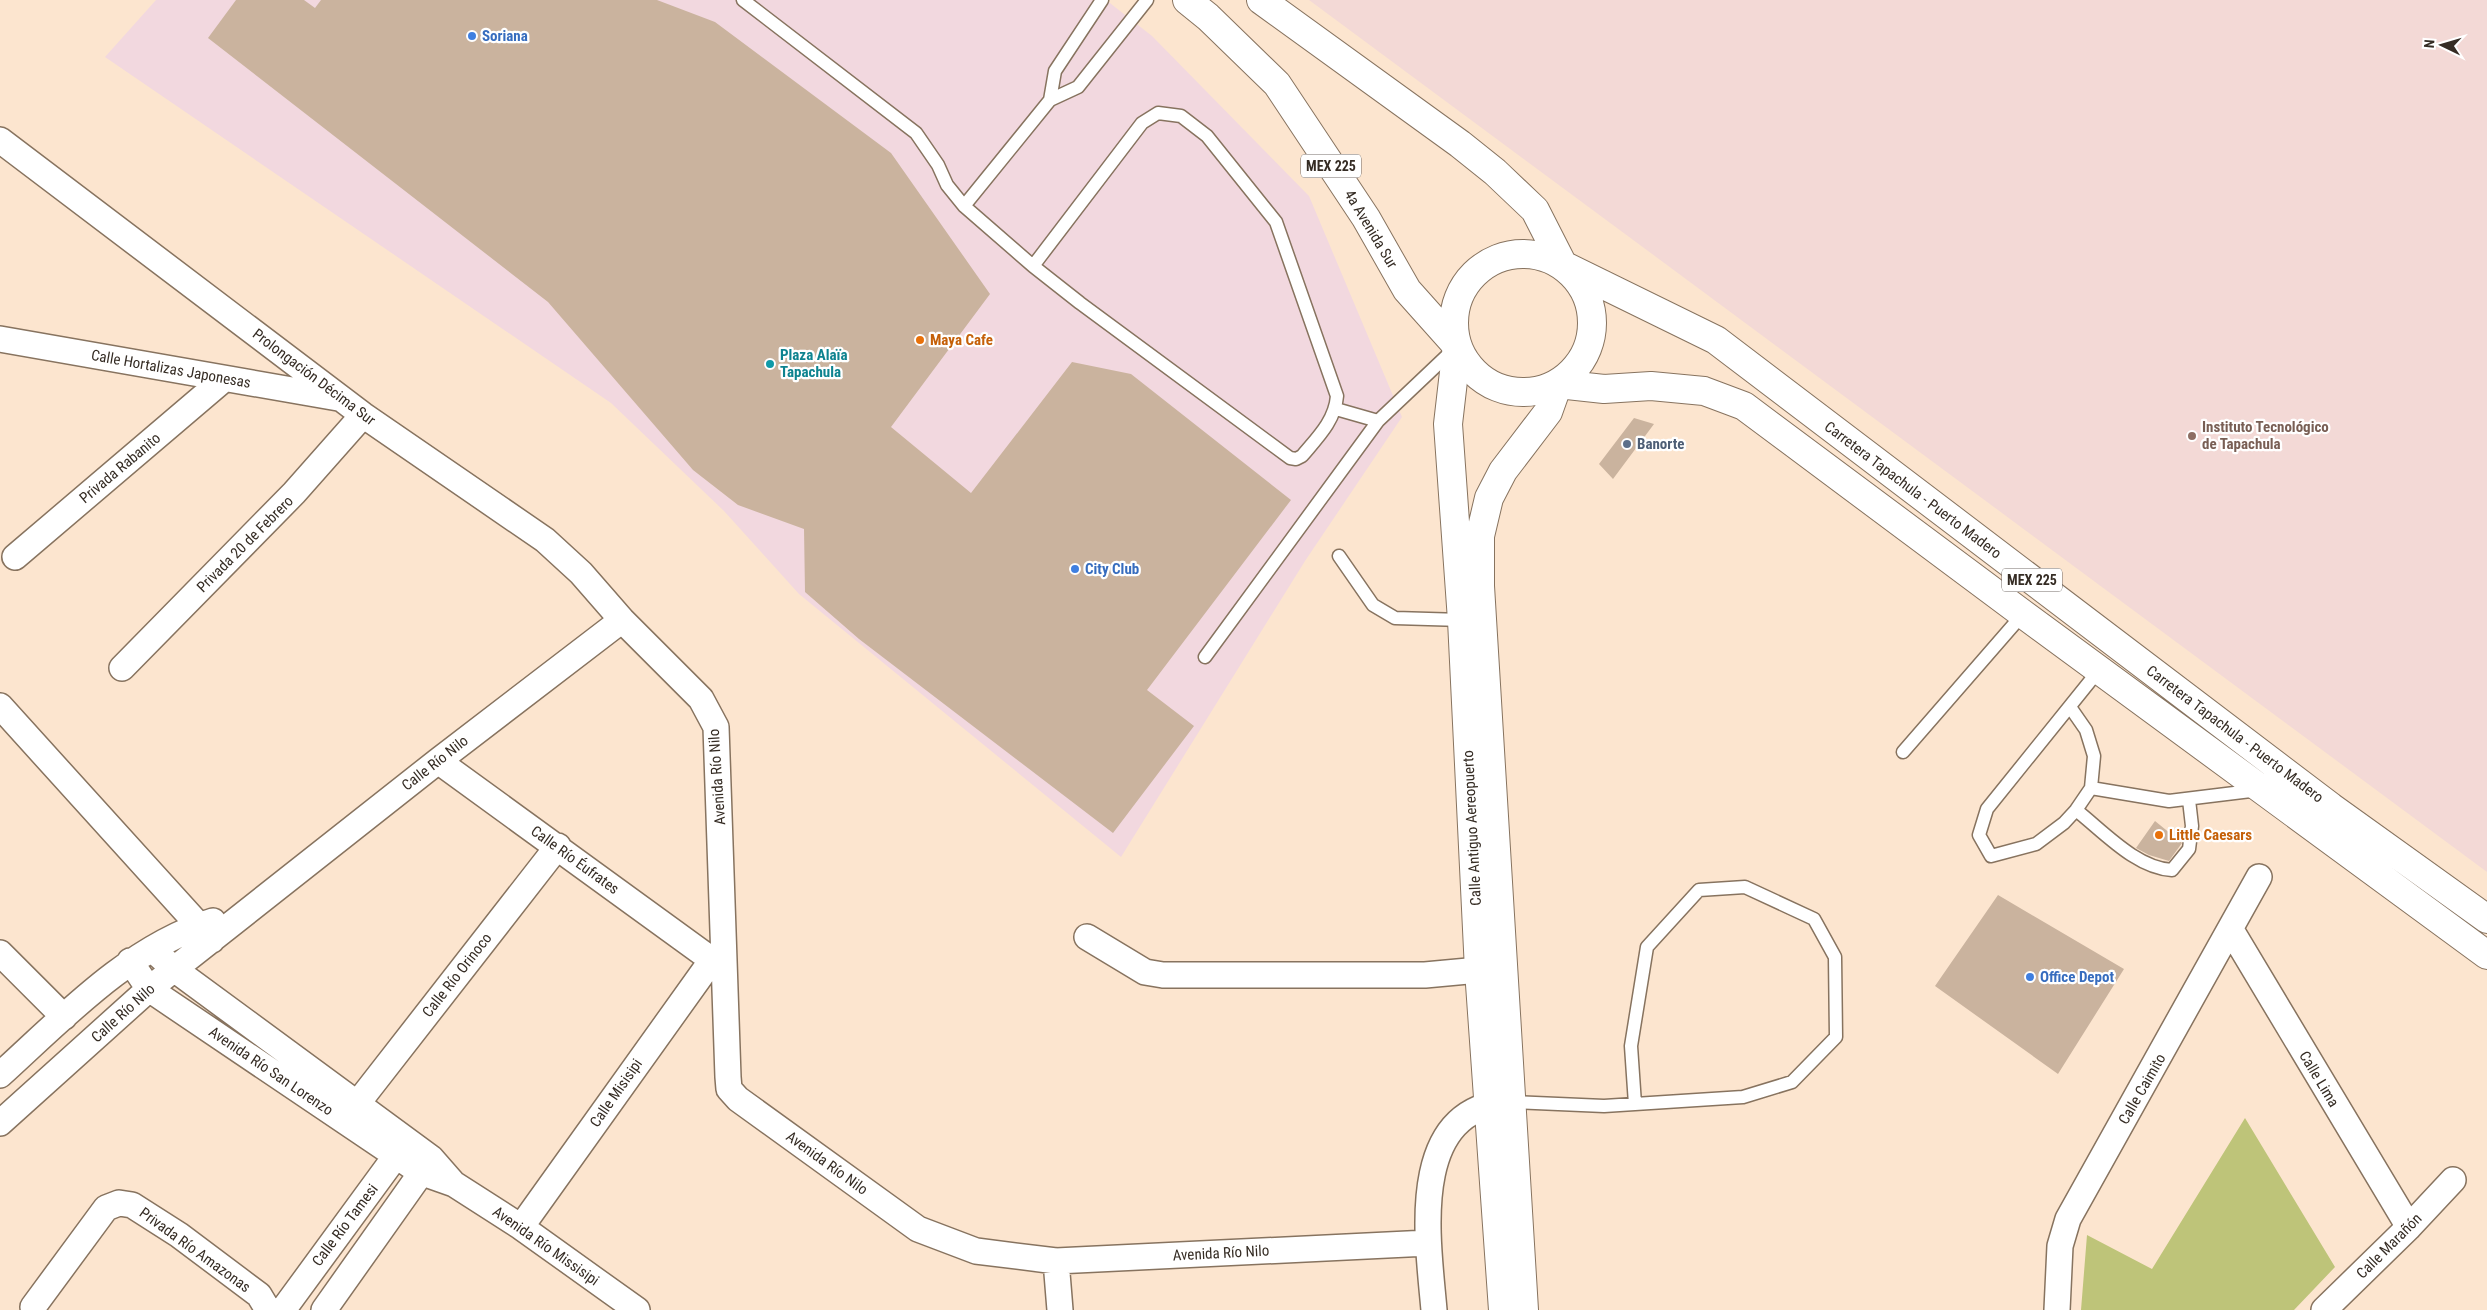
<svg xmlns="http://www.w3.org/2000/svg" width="2487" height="1310" font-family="'Roboto Condensed',sans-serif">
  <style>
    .commercial { fill: #f2d8df }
    .education { fill: #f3d9d6 }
    .green { fill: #bec479 }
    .building { fill: #cab39e }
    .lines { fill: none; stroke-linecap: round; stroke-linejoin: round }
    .service-casing { stroke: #87735f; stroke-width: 15 }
    .minor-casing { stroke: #87735f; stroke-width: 28 }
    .secondary-casing { stroke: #87735f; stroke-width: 30 }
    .primary-casing { stroke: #87735f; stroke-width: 30 }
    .service { stroke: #fff; stroke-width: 12 }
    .minor { stroke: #fff; stroke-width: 25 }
    .secondary { stroke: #fff; stroke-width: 28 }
    .primary { stroke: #fff; stroke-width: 28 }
    .shop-dot { fill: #3f7fe0; stroke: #fff; stroke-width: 2 }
    .food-dot { fill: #e8710a; stroke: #fff; stroke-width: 2 }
    .culture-dot { fill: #0f9aa8; stroke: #fff; stroke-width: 2 }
    .education-dot { fill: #8d6e63; stroke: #fff; stroke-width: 2 }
    .service-dot { fill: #5c6f8a; stroke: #fff; stroke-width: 2 }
    .labels { text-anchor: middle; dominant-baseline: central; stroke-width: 4.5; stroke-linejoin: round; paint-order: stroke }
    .shield { fill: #fff; stroke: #726b66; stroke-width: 1 }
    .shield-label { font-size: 14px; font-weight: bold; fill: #352c24 }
    .shop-label { font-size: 15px; font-weight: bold; fill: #366cbe; stroke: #fff; text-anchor: start }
    .street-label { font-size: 15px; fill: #352c24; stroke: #fff }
    .food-label { font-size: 15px; font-weight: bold; fill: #c56008; stroke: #fff; text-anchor: start }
    .culture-label { font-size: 15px; font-weight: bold; fill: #0d838f; stroke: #fff; text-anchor: start }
    .education-label { font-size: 15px; font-weight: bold; fill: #785e54; stroke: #fff; text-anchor: start }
    .service-label { font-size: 15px; font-weight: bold; fill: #4e5e75; stroke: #fff; text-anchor: start }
  </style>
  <rect width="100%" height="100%" fill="#fce5cf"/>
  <!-- commercial -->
  <path class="commercial" d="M156 0H1106L1152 36 1309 196 1402 417 1305 561 1121 857 799 594 724 511 611 403 105 57Z"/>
  <!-- education -->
  <path class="education" d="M1309 0H2487V872Z"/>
  <!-- green -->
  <path class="green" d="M2245 1118 2335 1267 2294 1310H2081L2087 1235 2152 1269Z"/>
  <!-- building -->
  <path class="building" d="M236 0H304L315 8 321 0H657L715 22 891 153 990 294 891 427 971 493 1072 362 1131 374 1291 500 1147 690 1194 726 1113 833 859 639 805 592 804 529 738 505 693 470 548 302 208 38Z
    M1634 418 1654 424 1613 479 1599 464Z
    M2155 821 2182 843 2169 861 2149 855 2136 848Z
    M1998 895 2124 969 2058 1074 1935 986Z"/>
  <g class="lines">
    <defs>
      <path id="service" d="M743 0 916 133 938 165 947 185 964 206 1033 266 1080 303 1290 458 1296 459 1302 456C1317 438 1335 421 1337 396L1276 222 1207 136 1181 116 1158 113 1142 123 1033 266
        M1050 100 1055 71 1102 0
        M964 206 1050 100 1078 87 1147 0
        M1336 409 1378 421
        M1339 556 1373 605 1395 618 1462 620
        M1205 657 1378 421 1454 349
        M2070 707 2086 730 2094 756 2091 788 2076 810 2064 823 2036 844 1991 856 1979 835 1987 809 2099 670
        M1903 752 2023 614
        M2091 788 2169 801 2259 790
        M2076 810C2104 832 2136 868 2172 870L2189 849 2192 826 2189 800
        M1511 1102 1604 1106 1743 1097 1792 1082 1836 1037 1835 957 1814 919 1745 887 1699 890 1647 947 1631 1046 1635 1104"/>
      <path id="minor" d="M0 140 363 415 545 540 581 573 622 620 701 699 716 727 728 1077 729 1089 738 1099 918 1229 976 1251 1056 1261 1428 1243
        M0 339 338 398
        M15 557 224 379
        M122 668 294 493 363 415
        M0 706 212 940
        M438 761 712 960
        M2231 930 2409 1227
        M1087 937 1145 972 1163 975H1425L1479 970
        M152 949 174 969 431 1158 452 1182
        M0 953 64 1017
        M130 961 149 989 420 1172 454 1184 521 1227 637 1310
        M0 1075C64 1017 128 948 213 921
        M357 1104 558 846
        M0 1123 149 989 438 761 622 620
        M521 1227 712 960
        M1056 1261 1060 1310
        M33 1307 106 1208 119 1203 132 1205 179 1235 259 1295 268 1310
        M283 1310 406 1142
        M324 1310 431 1159
        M1434 1310C1428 1240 1407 1112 1506 1102
        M2057 1310 2060 1246 2068 1219 2259 877
        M2324 1310 2409 1227 2453 1180"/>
      <path id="secondary" d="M1457 346 1448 424 1462 620 1479 970 1503 1310
        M1524 1310 1480 586V536L1489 498 1503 471 1548 412 1558 384"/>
      <path id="primary" d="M1187 0 1208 17 1277 84 1366 218 1407 290 1457 346
        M1261 0 1460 144 1495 172 1535 210 1563 265 1716 340 2331 807 2487 919
        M1454 323a69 69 0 1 1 138 0a69 69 0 1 1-138 0Z
        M1558 384 1604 389 1651 386 1704 391 1744 406 2023 614 2487 955"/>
    </defs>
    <!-- service casing -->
    <use href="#service" class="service-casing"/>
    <!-- minor casing -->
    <use href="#minor" class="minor-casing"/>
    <!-- secondary casing -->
    <use href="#secondary" class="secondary-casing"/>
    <!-- primary casing -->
    <use href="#primary" class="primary-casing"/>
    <!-- service -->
    <use href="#service" class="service"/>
    <!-- minor -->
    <use href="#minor" class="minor"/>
    <!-- secondary -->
    <use href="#secondary" class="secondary"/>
    <!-- primary -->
    <use href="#primary" class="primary"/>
  </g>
  <!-- markers -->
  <g class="shop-dot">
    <circle cx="472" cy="36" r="5"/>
    <circle cx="1075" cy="569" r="5"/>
    <circle cx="2030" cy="977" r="5"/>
  </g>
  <g class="food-dot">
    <circle cx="920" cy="340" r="5"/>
    <circle cx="2159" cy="835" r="5"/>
  </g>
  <circle class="culture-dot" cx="770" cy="364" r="5"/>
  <circle class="education-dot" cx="2192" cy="436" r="5"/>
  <circle class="service-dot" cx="1627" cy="444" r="5"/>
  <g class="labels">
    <!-- shield labels -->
    <g class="shield">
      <rect x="1301" y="154.5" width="60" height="23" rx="4"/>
      <rect x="2002" y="568.5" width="60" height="23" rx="4"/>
    </g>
    <g class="shield-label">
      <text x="1331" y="166">MEX 225</text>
      <text x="2032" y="580">MEX 225</text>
    </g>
    <!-- shop labels -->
    <g class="shop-label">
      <text x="482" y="36">Soriana</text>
      <text x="1085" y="569">City Club</text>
      <text x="2040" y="977">Office Depot</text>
    </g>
    <!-- street labels -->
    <g class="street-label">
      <text transform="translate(1371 229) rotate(59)">4a Avenida Sur</text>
      <text transform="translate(171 369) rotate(10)">Calle Hortalizas Japonesas</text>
      <text transform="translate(314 377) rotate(37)">Prolongación Décima Sur</text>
      <text transform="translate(120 468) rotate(-40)">Privada Rabanito</text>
      <text transform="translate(1913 490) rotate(37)">Carretera Tapachula - Puerto Madero</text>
      <text transform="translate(245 544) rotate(-45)">Privada 20 de Febrero</text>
      <text transform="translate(2235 734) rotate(37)">Carretera Tapachula - Puerto Madero</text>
      <text transform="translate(435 763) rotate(-38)">Calle Río Nilo</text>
      <text transform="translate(717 777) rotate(-94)">Avenida Río Nilo</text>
      <text transform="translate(1472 828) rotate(-93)">Calle Antiguo Aereopuerto</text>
      <text transform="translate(575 860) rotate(36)">Calle Río Éufrates</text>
      <text transform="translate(457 975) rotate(-52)">Calle Río Orinoco</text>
      <text transform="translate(123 1013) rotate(-42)">Calle Río Nilo</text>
      <text transform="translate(271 1071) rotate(34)">Avenida Río San Lorenzo</text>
      <text transform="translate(2319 1079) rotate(59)">Calle Lima</text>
      <text transform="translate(2142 1089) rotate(-60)">Calle Caimito</text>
      <text transform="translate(616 1093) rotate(-55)">Calle Misisipi</text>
      <text transform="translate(827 1163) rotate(36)">Avenida Río Nilo</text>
      <text transform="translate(345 1225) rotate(-53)">Calle Río Tamesi</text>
      <text transform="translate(546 1246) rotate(35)">Avenida Río Missisipi</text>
      <text transform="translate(2389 1246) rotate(-45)">Calle Marañón</text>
      <text transform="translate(195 1250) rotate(36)">Privada Río Amazonas</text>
      <text transform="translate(1221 1253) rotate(-3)">Avenida Río Nilo</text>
    </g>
    <!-- food labels -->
    <g class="food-label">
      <text x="930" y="340">Maya Cafe</text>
      <text x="2169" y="835">Little Caesars</text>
    </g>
    <!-- culture labels -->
    <g class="culture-label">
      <text x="780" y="355">Plaza Alaïa<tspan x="780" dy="17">Tapachula</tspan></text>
    </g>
    <!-- education labels -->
    <g class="education-label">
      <text x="2202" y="427">Instituto Tecnológico<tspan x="2202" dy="17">de Tapachula</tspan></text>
    </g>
    <!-- service labels -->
    <g class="service-label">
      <text x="1637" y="444">Banorte</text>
    </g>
  </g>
  <!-- north arrow -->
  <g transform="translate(2442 45) rotate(275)" stroke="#ffffff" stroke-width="4" paint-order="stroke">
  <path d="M0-4L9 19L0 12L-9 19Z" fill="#352c24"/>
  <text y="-8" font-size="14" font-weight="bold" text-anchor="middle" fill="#352c24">N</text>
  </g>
</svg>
